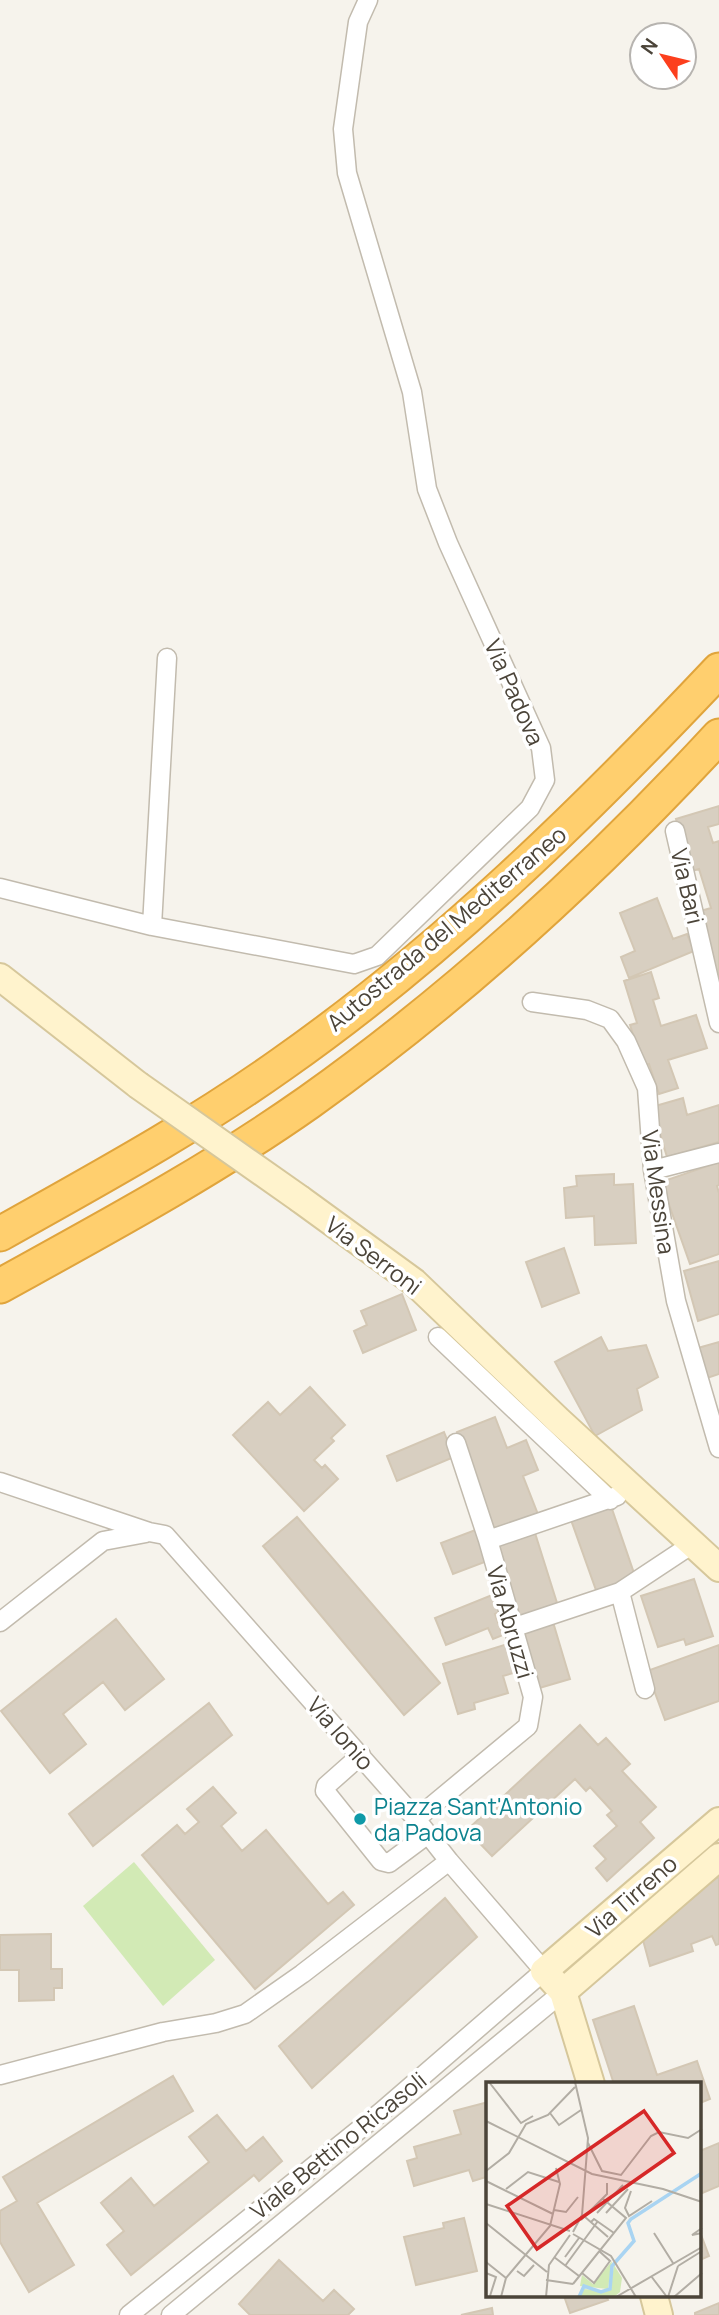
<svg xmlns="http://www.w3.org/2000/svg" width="719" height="2315" font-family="Manrope,sans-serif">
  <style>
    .green { fill: #d2eab5 }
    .building { fill: #d8cfc1; stroke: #d3c7b4; stroke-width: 2 }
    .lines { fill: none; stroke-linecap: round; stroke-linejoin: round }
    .street-casing { stroke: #c2bbae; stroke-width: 21 }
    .secondary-casing { stroke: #d6c79b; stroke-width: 30 }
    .highway-casing { stroke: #e0a43c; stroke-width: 37 }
    .street { stroke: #fff; stroke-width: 18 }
    .secondary { stroke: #fff3cd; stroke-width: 26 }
    .highway { stroke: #ffcf6e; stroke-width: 33 }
    .secondary-bridge-casing { stroke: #d6c79b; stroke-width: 30; stroke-linecap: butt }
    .secondary-bridge { stroke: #fff3cd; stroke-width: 26 }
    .culture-dot { fill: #0f9aa8; stroke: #fff; stroke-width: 2.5 }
    .labels { text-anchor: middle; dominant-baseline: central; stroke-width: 7; stroke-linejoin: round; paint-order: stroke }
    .street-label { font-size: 23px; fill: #4b4439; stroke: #fff }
    .culture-label { font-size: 23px; fill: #0d838f; stroke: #fff; text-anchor: start }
    .inset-river { fill: none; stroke: #a9d4f2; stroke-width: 3.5 }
    .inset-road { fill: none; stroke: #b2ada4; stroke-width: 2 }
    .view { fill: #d62828; fill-opacity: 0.15; stroke: #d62828; stroke-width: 3.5 }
    .inset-edge { fill: none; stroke: #4b4439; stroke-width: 3.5 }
  </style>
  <rect width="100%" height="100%" fill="#f6f3ec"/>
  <!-- green -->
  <path class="green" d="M134 1862 215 1960 163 2006 83 1906Z"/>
  <!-- building -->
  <path class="building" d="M719 806V824L708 827 713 843 719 841V986L697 912 711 908 699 869 692 871 676 819Z
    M657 898 673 939 687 934 694 951 629 978 621 957 635 951 620 913Z
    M651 972 659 998 653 1000 661 1026 696 1015 707 1048 668 1060 678 1088 659 1094 649 1064 643 1066 630 1025 637 1023 624 981Z
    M683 1098 687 1115 719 1105V1142L667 1157 652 1107Z
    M719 1162V1185L717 1186 719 1193V1254L690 1264 661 1182Z
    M614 1174V1185L633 1184 636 1243 595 1245 594 1216 566 1218 564 1188 577 1186 576 1176Z
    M564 1248 579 1293 542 1307 526 1262Z
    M719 1261V1314L698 1321 684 1271Z
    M402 1294 416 1330 363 1353 354 1331 367 1325 361 1311Z
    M601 1337 608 1351 646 1345 658 1377 637 1389 642 1410 595 1436 555 1362Z
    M719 1342V1374L707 1378 698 1348Z
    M310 1387 345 1425 331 1438 334 1441 314 1460 322 1468 325 1465 338 1479 304 1511 233 1435 268 1402 280 1415Z
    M495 1417 507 1448 526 1440 538 1470 523 1476 539 1517 493 1534 479 1490 457 1432Z
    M444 1432 454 1457 397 1481 387 1456Z
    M611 1506 636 1579 597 1593 571 1520Z
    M297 1517 440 1683 404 1715 263 1546Z
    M478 1529 490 1560 453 1574 441 1543Z
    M535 1533 558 1606 515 1619 493 1546Z
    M694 1579 713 1636 686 1645 684 1639 658 1647 641 1596Z
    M492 1595 499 1612 495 1614 503 1635 493 1639 488 1628 446 1645 435 1618Z
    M116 1619 164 1679 125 1710 103 1682 63 1714 86 1744 50 1773 1 1711Z
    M553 1622 570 1679 536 1689 519 1632Z
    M511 1643 520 1671 503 1676 508 1693 474 1703 475 1709 458 1714 443 1664Z
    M719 1645V1701L665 1720 647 1671Z
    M209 1703 232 1735 93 1846 69 1814Z
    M580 1725 598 1745 606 1738 630 1764 622 1771 656 1807 640 1822 654 1838 607 1881 596 1868 606 1859 594 1846 617 1826 607 1815 612 1811 590 1787 586 1791 575 1779 492 1856 467 1830Z
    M213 1787 236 1813 221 1826 242 1851 266 1830 328 1904 343 1892 354 1905 255 1989 142 1855 177 1825 185 1834 199 1822 187 1809Z
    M719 1876V1944L716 1945 712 1936 691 1944 693 1951 650 1966 643 1940Z
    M445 1898 477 1937 312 2088 279 2046Z
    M51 1934V1969H62V1988H54V2000L19 2001V1970H0V1935Z
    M634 2006 657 2075 697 2061 710 2099 700 2103V2084H614L593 2020Z
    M173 2076 193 2111 37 2203 74 2265 29 2292 0 2242V2211L17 2201 3 2177Z
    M488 2102V2183L486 2177 473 2181 469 2170 414 2186 407 2161 417 2158 414 2147 461 2134 454 2111Z
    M217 2115 246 2151 263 2137 282 2161 259 2181 254 2175 131 2275 107 2245 124 2231 101 2203 131 2178 154 2206 209 2162 189 2137Z
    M719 2143V2186L700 2194V2151Z
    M464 2218 477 2271 416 2285 404 2237 444 2228 443 2223Z
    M700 2232 709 2256 700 2260Z
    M279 2260 323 2301 334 2290 354 2309 348 2315H250L239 2304Z
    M564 2296H606L608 2300 570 2313Z
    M719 2303V2315H695V2313Z
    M492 2308 493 2315H461Z"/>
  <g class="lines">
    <defs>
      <path id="street" d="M675 831 719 1023
        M0 888 152 926 354 964 377 956 530 808 545 780 541 748 448 543 427 489 412 392 347 173 343 129 358 22 368 0
        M152 926 167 658
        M532 1002 587 1010 610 1019 626 1041 647 1088 653 1170 676 1301 719 1448
        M653 1170 719 1153
        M438 1337 610 1500
        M0 1482 149 1532 165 1535 416 1819 449 1861 544 1971 381 2112 129 2315
        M488 1540 617 1496
        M620 1592 645 1689
        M0 1622 103 1541 146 1533
        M512 1628 620 1592 694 1543
        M361 1755 326 1786 325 1791 381 1861 389 1863 428 1834
        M416 1819 528 1726 533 1697 488 1540 456 1443
        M0 2075 163 2032 216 2023 245 2014 302 1974 449 1861
        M171 2315 563 1992"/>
      <path id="secondary" d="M0 977 138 1085
        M300 1199 414 1282 558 1420 719 1568
        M563 1992 719 1857
        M591 2084 563 1992 544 1971 719 1821
        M654 2296 659 2315"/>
      <path id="highway" d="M0 1234C96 1180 192 1128 282 1064 443 951 584 813 719 670
        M0 1286C105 1228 211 1171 309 1102 458 996 595 870 719 736"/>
    </defs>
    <!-- street casing -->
    <use href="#street" class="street-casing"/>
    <!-- secondary casing -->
    <use href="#secondary" class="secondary-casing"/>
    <!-- highway casing -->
    <use href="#highway" class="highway-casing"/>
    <!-- street -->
    <use href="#street" class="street"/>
    <!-- secondary -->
    <use href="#secondary" class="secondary"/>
    <!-- highway -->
    <use href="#highway" class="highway"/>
    <defs>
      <path id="secondary-bridge" d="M138 1085 300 1199"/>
    </defs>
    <!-- secondary-bridge casing -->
    <use href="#secondary-bridge" class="secondary-bridge-casing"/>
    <!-- secondary-bridge -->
    <use href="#secondary-bridge" class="secondary-bridge"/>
  </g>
  <!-- markers -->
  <circle class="culture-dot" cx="360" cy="1819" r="7"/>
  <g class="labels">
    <!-- street labels -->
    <g class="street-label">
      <text transform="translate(515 692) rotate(66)">Via Padova</text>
      <text transform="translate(688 886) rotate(77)">Via Bari</text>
      <text transform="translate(446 928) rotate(-40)">Autostrada del Mediterraneo</text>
      <text transform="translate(659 1192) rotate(82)">Via Messina</text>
      <text transform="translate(374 1255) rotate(37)">Via Serroni</text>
      <text transform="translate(511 1622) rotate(74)">Via Abruzzi</text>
      <text transform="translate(341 1733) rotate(49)">Via Ionio</text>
      <text transform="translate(631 1896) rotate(-41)">Via Tirreno</text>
      <text transform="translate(338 2145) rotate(-39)">Viale Bettino Ricasoli</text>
    </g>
    <!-- culture labels -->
    <g class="culture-label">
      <text x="374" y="1806">Piazza Sant'Antonio<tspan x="374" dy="26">da Padova</tspan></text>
    </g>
  </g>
  <!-- overview -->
  <g transform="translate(486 2082)">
    <rect width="215" height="215" fill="#f6f3ec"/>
    <path d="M126 179 122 207 94 204 96 193 107 202ZM128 183 136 196 134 210 128 215H95L97 207 124 209Z" fill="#d2eab5"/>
    <path class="inset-river" d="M93 215 98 204 115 210 124 207 126 184 148 159 142 141 145 137 216 91"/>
    <path class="inset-road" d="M3 0 35 41 47 34M64 31 73 43 95 28M0 39 106 92 177 107 216 120M102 61 116 89 135 93 165 54 173 50 202 56 216 47M0 89 23 71 40 42 62 33 89 5M0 99 67 132M20 107 42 90 73 100M145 109 139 126 143 134 166 119M0 122 84 149M68 128 80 130 92 115M111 131 137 103M120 131 142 107M99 135 122 155M95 138 121 112V101M105 140 108 137 128 151M0 141 61 190M216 146 206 153 216 151M87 150 96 133 102 56 89 0M168 151 187 181M87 152 125 174 150 215M68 175 93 194M79 175 93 156M0 180 20 196M79 184 112 139M192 184 216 169M31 189 38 194 48 183M0 191 10 195 4 214M96 191 108 201 124 179 113 169M165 194 181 215M60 198 87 202M87 202 140 136 116 116M15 215 20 196 64 144 74 102 70 86M60 215 63 183 84 153M130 215 216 165M182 215 192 184M188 215 216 191"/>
    <path class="view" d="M158 29 188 71 51 167 21 124Z"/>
    <rect width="215" height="215" class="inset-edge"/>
  </g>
  <!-- north arrow -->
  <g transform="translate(663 56) rotate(305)"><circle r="33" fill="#ffffff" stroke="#b7b4b0" stroke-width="2"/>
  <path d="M0-5L12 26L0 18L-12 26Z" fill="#fc3f1d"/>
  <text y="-10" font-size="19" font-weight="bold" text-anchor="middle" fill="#4b4439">N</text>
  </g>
</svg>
